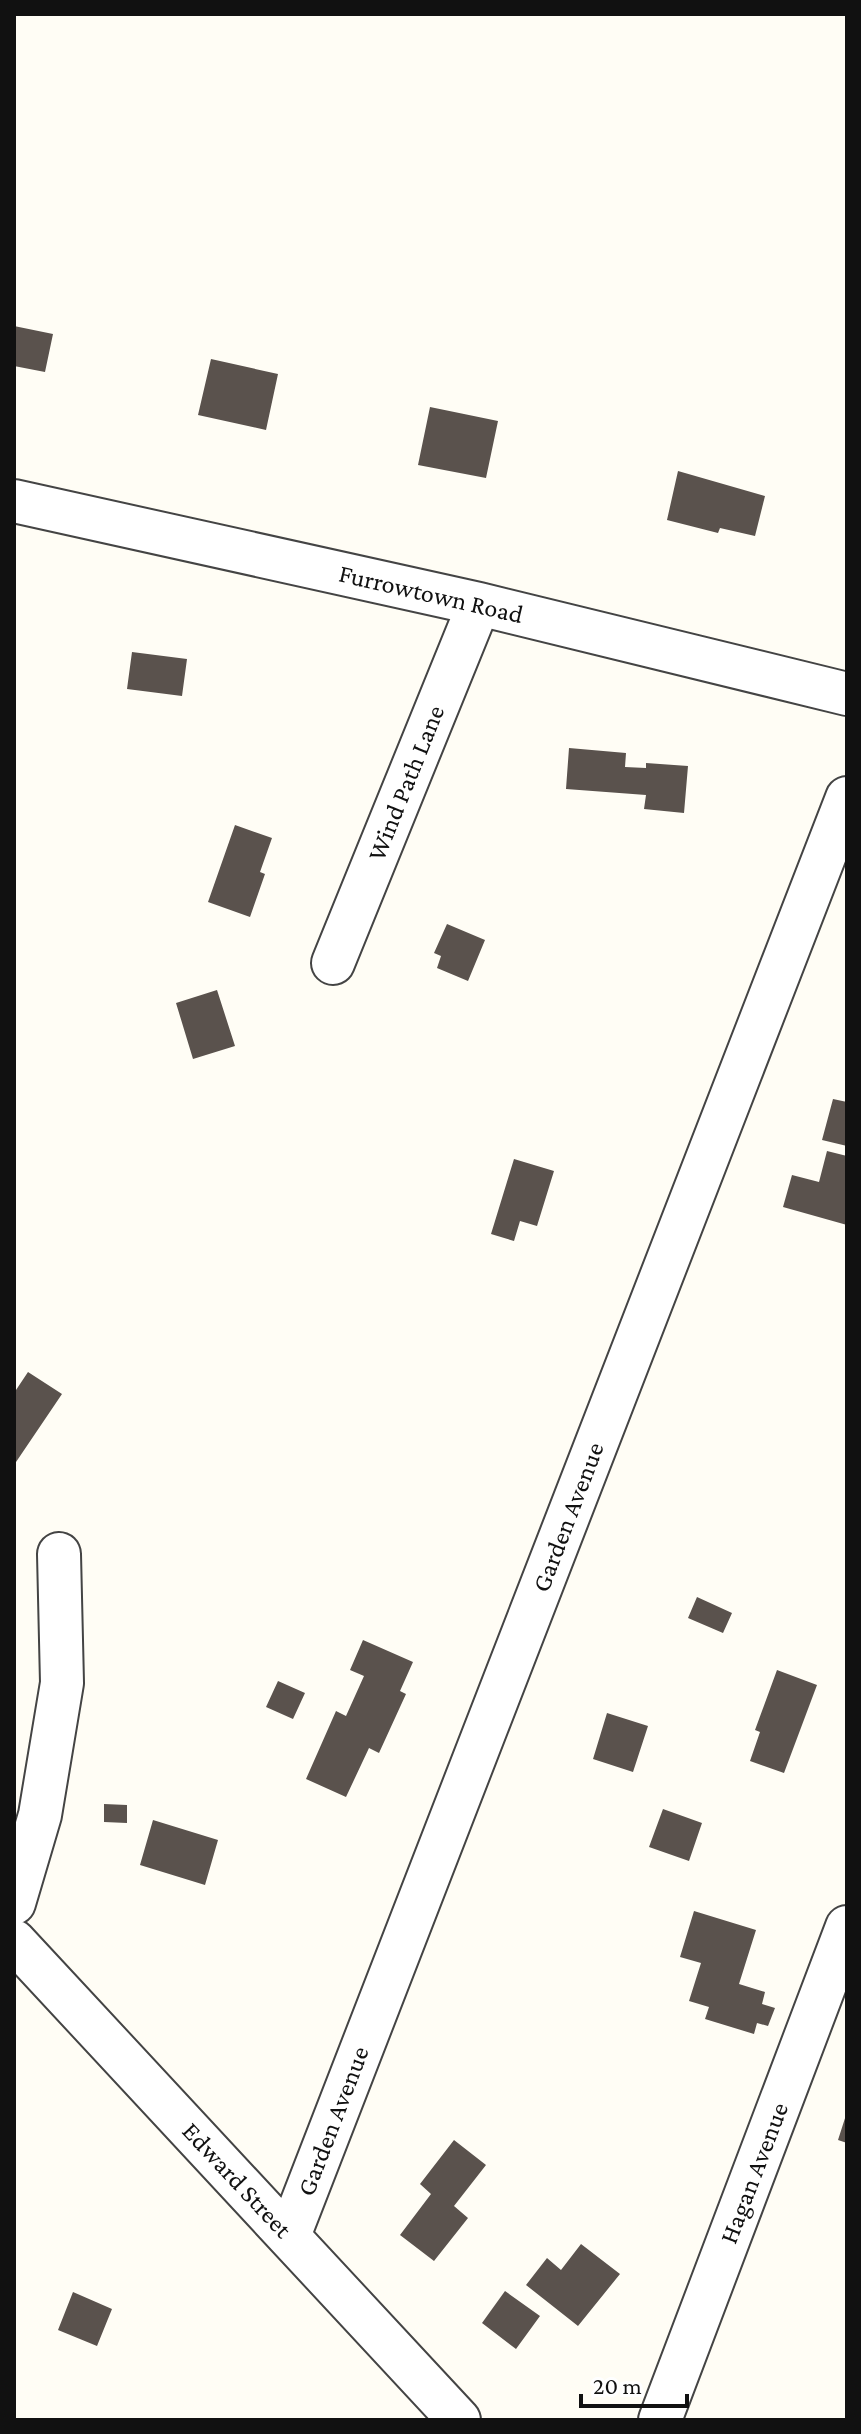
<svg xmlns="http://www.w3.org/2000/svg" width="861" height="2434" font-family="'Crimson Pro',serif">
  <style>
    .building { fill: #5a524d }
    .lines { fill: none; stroke-linecap: round; stroke-linejoin: round }
    .street-casing { stroke: #444; stroke-width: 46 }
    .street { stroke: #fff; stroke-width: 42 }
    .labels { text-anchor: middle; dominant-baseline: central; stroke-width: 8; stroke-linejoin: round; paint-order: stroke }
    .street-label { font-size: 26px; fill: #111; stroke: #fff }
  </style>
  <rect width="100%" height="100%" fill="#fffdf5"/>
  <!-- building -->
  <path class="building" d="M14 326 53 334 45 372 14 366Z
    M211 359 278 374 266 430 198 415Z
    M430 407 498 421 486 478 418 465Z
    M678 471 765 496 755 536 720 528 718 533 667 520Z
    M132 652 187 659 182 696 127 689Z
    M569 748 626 753 625 767 646 768V763L688 766 684 813 644 809 646 795 566 789Z
    M235 825 272 838 260 872 265 874 250 917 208 902Z
    M447 924 485 940 468 981 437 968 441 956 434 953Z
    M217 990 235 1046 193 1059 176 1003Z
    M833 1099 847 1102V1146L822 1140Z
    M827 1151 847 1156V1225L783 1207 792 1175 819 1182Z
    M514 1159 554 1171 537 1226 520 1221 514 1241 491 1234Z
    M28 1372 62 1394 14 1465V1393Z
    M697 1597 732 1613 723 1633 688 1618Z
    M363 1640 413 1662 400 1691 406 1694 379 1753 369 1748 346 1797 306 1779 336 1711 346 1716 364 1676 350 1670Z
    M777 1670 817 1685 784 1773 750 1761 760 1732 755 1730Z
    M278 1681 305 1693 293 1719 266 1707Z
    M607 1713 648 1726 633 1772 593 1759Z
    M104 1804 127 1805V1823L104 1822Z
    M663 1809 702 1823 689 1861 649 1847Z
    M153 1820 218 1840 205 1885 140 1865Z
    M694 1911 756 1930 739 1984 765 1992 762 2004 775 2008 768 2026 757 2023 754 2034 705 2019 709 2007 689 2001 701 1963 680 1957Z
    M846 2115H847V2143L838 2140Z
    M454 2140 486 2165 454 2206 468 2218 434 2261 400 2235 431 2194 420 2184Z
    M581 2244 620 2274 578 2326 526 2285 547 2258 561 2270Z
    M505 2291 540 2316 516 2349 482 2323Z
    M73 2292 112 2309 97 2346 58 2330Z"/>
  <g class="lines">
    <defs>
      <path id="street" d="M14 501 479 604 847 694
        M333 963 479 604
        M14 1903 40 1815 62 1683 59 1554
        M14 1941 459 2420
        M289 2236 847 798
        M660 2420 847 1927"/>
    </defs>
    <!-- street casing -->
    <use href="#street" class="street-casing"/>
    <!-- street -->
    <use href="#street" class="street"/>
  </g>
  <g class="labels">
    <!-- street labels -->
    <g class="street-label">
      <text transform="translate(431 594) rotate(13)">Furrowtown Road</text>
      <text transform="translate(406 783) rotate(-68)">Wind Path Lane</text>
      <text transform="translate(568 1517) rotate(-69)">Garden Avenue</text>
      <text transform="translate(333 2121) rotate(-69)">Garden Avenue</text>
      <text transform="translate(754 2173) rotate(-69)">Hagan Avenue</text>
      <text transform="translate(237 2180) rotate(47)">Edward Street</text>
    </g>
  </g>
  <!-- border -->
  <rect width="861" height="2434" fill="none" stroke="#111111" stroke-width="32"/>
  <!-- scale -->
  <path d="M581 2394v12h106v-12" fill="none" stroke="#111111" stroke-width="4"/>
  <text x="593" y="2394" font-size="24" fill="#111111" stroke="#ffffff" stroke-width="6" paint-order="stroke">20 m</text>
</svg>
